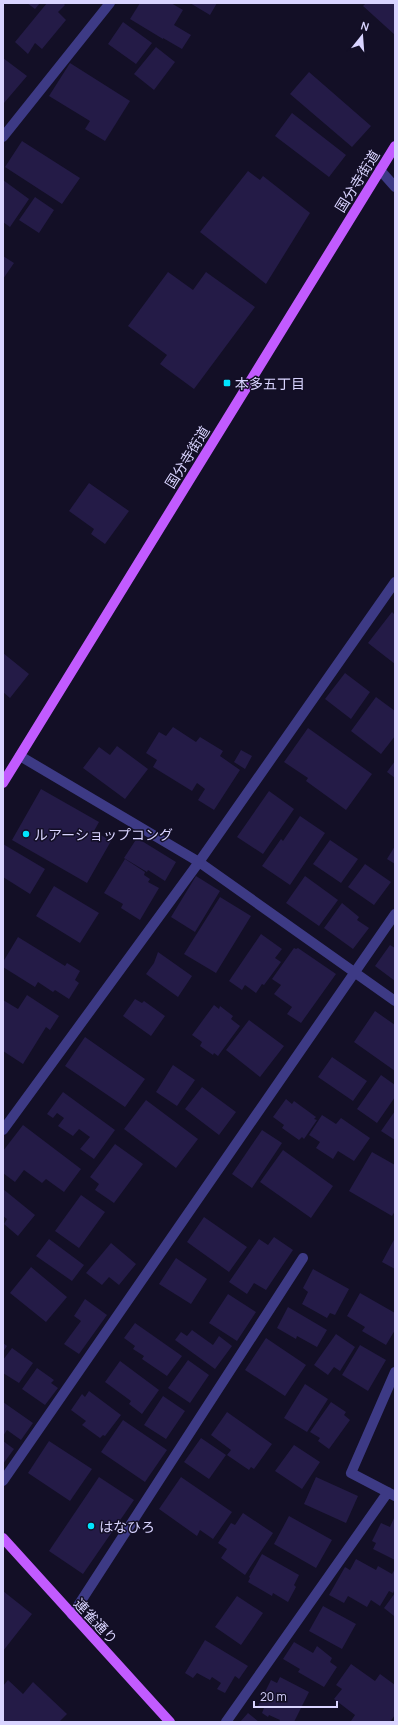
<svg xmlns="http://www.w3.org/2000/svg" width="398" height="1725" font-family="Manrope,'Noto Sans JP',sans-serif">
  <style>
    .building { fill: #241b47 }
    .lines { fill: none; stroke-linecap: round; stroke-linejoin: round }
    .minor { stroke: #3d3a85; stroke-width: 10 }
    .major { stroke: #c25bff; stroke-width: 10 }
    .poi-dot { fill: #00e5ff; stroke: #130f26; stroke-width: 1.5 }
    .labels { text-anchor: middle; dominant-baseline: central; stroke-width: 3; stroke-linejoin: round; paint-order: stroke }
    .street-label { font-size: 14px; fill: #d9d4ff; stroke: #130f26 }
    .poi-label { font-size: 14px; fill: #d9d4ff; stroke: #130f26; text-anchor: start }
  </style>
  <rect width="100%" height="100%" fill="#130f26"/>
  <!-- building -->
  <path class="building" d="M27 3H40L35 9Z
    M47 3H63L65 5 58 12 66 20 42 49 35 43 28 54 15 42Z
    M140 3H171L183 10 174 25 191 35 182 49 163 38V39L130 19Z
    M190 3H217L210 15Z
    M366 3H395V35L363 6Z
    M123 22 152 43 136 64 108 44Z
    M156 47 175 62 154 90 134 74Z
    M3 58 27 76 4 103 3 102Z
    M70 63 130 101 105 141 85 129 90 121 49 96Z
    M309 72 371 126 352 147 290 94Z
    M292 113 346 155 329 177 275 136Z
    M22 141 80 178 62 204 5 167Z
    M248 171 260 180 263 176 310 213 266 284 200 232Z
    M3 180 29 199 10 227 3 222Z
    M35 197 54 210 39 233 19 220Z
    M3 256 14 263 3 279Z
    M168 272 193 290 206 272 255 307 194 389 160 364 167 355 128 326Z
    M89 483 129 511 105 544 91 534 94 529 69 511Z
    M392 612 395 615V664L368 643Z
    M3 653 29 674 10 698 3 692Z
    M345 673 370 692 351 719 325 699Z
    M376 697 395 711V736L381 754 351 731Z
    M173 727 196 742 200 737 223 751 220 756 240 770 214 810 198 800 205 789 197 783 192 791 153 767 157 760 146 753 159 732 166 736Z
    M308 728 372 774 346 810 306 781 308 778 284 762Z
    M117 746 148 769 125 799 83 768 99 747 110 755Z
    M241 750 252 756 245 769 234 762Z
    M395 761V778L387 772Z
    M41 789 99 822 94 831 111 841 87 883 12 840Z
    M269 791 294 809 263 854 237 837Z
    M300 816 325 833 290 885 262 866 281 839 283 841Z
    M137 838 176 862 165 881 148 870 147 872 124 858Z
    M330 840 358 859 341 883 313 864Z
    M3 844 45 869 30 894 3 877Z
    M395 846V864L387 859Z
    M125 859 145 872 144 875 150 879 148 882 159 888 140 920 121 908 123 904 104 893Z
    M365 864 391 882 374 905 348 887Z
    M196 876 220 891 195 932 171 917Z
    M305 876 338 900 319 926 286 903Z
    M54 886 99 913 80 943 36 916Z
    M220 897 251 916 216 973 184 954Z
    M342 903 359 917 357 920 369 928 353 949 324 928Z
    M261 934 282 949 275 958 281 962 264 985 262 984 256 993 245 985 242 990 229 981Z
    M18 937 65 966 67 963 80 971 75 980 79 983 69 999 55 990 53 992 38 982 35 987 3 967V962Z
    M390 945 395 948V981L375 966Z
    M294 948 296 949 298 948 336 974 301 1023 287 1014 292 1007 274 994 281 985 272 979Z
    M158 952 192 976 178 997 146 974 154 963Z
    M27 995 59 1016 50 1030 46 1027 23 1064 3 1051V1000L18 1009Z
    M135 999 142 1003 144 1001 165 1016 151 1036 123 1016Z
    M214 1005 219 1009 220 1006 233 1016 231 1019 240 1026 218 1056 214 1053 213 1055 200 1046 202 1042 192 1035Z
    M375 1011 395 1025V1071L354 1042Z
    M249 1020 284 1046 260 1077 226 1050Z
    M85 1037 145 1079 125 1107 65 1066Z
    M332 1057 367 1081 353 1101 318 1077Z
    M173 1065 195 1080 177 1106 156 1092Z
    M381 1075 395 1085V1097L377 1123 357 1109Z
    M202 1087 236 1112 219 1135 185 1109Z
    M63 1092 115 1130 94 1159 80 1149 90 1137 79 1129 73 1136 58 1126 64 1118 57 1113 53 1118 47 1114Z
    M286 1099 292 1104 294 1101 316 1117 314 1119 317 1120 304 1139 302 1137 299 1140 282 1128 284 1125 273 1117Z
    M146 1100 198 1139 176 1168 124 1129Z
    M395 1111V1140L381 1131Z
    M322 1115 336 1124 341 1118 370 1138 354 1161 338 1151 333 1159 316 1148 320 1142 309 1135Z
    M23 1125 81 1169 64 1192 46 1179 42 1183 24 1170 15 1182 3 1173V1151Z
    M262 1130 282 1143 252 1188 232 1174Z
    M115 1144 143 1164 114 1203 95 1190 99 1184 90 1177Z
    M283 1150 333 1186 311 1218 260 1182Z
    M372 1152 395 1165V1211L392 1216 349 1191Z
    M3 1189 35 1215 18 1236 4 1224 7 1219 3 1216Z
    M81 1195 105 1212 79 1248 55 1231Z
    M204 1217 247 1247 229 1272 187 1242Z
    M274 1237 293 1250 266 1290 254 1283 247 1294 229 1282 259 1239 268 1245Z
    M395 1238V1269L382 1262Z
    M49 1239 84 1265 72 1281 36 1256Z
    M111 1243 136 1264 119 1285 109 1277 102 1285 86 1273Z
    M176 1258 207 1279 191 1304 159 1284Z
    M31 1267 67 1297 46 1322 10 1293Z
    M313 1269 349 1289 335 1315 330 1313 327 1318 302 1304 308 1292 303 1288Z
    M360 1293 395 1313V1330L386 1345 362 1331 365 1327 347 1316Z
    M228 1294 256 1312 237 1341 209 1323Z
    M85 1299 107 1315 79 1354 64 1344 81 1321 74 1316Z
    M288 1307 327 1330 317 1347 297 1336 296 1339 277 1328Z
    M135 1323 182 1356 167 1376 142 1359 144 1356 133 1349 135 1346 124 1338Z
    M192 1330 213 1345 219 1336 232 1346 215 1369 175 1340 181 1332 187 1336Z
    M336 1334 355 1347 340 1371 334 1367 328 1375 314 1365Z
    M266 1338 306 1365 285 1396 245 1370Z
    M3 1343 7 1346 3 1352Z
    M360 1345 386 1360 368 1391 342 1375Z
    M12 1348 33 1363 19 1383 3 1373V1360Z
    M188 1360 209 1375 190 1403 168 1388Z
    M120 1361 159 1390 142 1414 129 1404 131 1401 105 1382Z
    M37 1368 54 1380 51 1383 58 1388 45 1405 22 1389Z
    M305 1384 328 1399 307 1432 284 1418Z
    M89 1391 121 1415 105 1436 103 1435 100 1438 82 1425 86 1421 71 1410 82 1394 85 1397Z
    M163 1396 185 1411 166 1439 144 1425Z
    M3 1402 33 1423 21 1440 7 1430 3 1436Z
    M331 1402 346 1412 344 1415 350 1420 329 1449 318 1441 320 1438 310 1432Z
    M227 1412 272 1444 254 1469 251 1467 249 1470 227 1455 231 1450 211 1435Z
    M123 1420 167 1450 145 1482 101 1452Z
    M201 1438 226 1455 209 1479 184 1462Z
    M3 1441 14 1449 3 1464Z
    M49 1441 92 1469 70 1501 28 1473Z
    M294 1445 320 1462 302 1489 275 1471Z
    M99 1477 134 1500 83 1574 49 1551Z
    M181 1477 232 1512 213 1539 200 1530 197 1536 159 1509Z
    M316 1477 358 1496 346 1523 304 1504Z
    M243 1513 273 1533 245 1575 221 1558 227 1549 218 1543 231 1523 235 1525Z
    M289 1516 332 1540 316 1568 274 1544Z
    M395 1516V1560L373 1549 376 1543 372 1541 381 1523 390 1527Z
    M262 1554 299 1575 294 1585 296 1587 288 1602 273 1593 272 1596 248 1582 250 1578 249 1577Z
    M356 1559 376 1570 378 1566 392 1574 395 1569V1589L393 1593 389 1591 380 1606 371 1600 367 1607 348 1596 344 1603 329 1595 345 1567 350 1570Z
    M3 1591 32 1614 3 1651Z
    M395 1593V1614L394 1616 384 1608Z
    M237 1596 263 1613 241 1645 215 1627Z
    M323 1606 356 1624 342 1649 309 1631Z
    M205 1640 248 1666 239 1679 235 1676 225 1693 217 1689 221 1683 212 1677 210 1680 197 1673 193 1678 185 1673Z
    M294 1642 313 1653 317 1646 332 1658 330 1662 337 1667 324 1687 298 1672 300 1669 283 1659Z
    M351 1664 375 1681 380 1674 395 1685V1715L390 1722H352L351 1721 355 1715 334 1699 342 1689 336 1685Z
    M280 1677 309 1692 294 1722H279L280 1720 269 1715 268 1717 262 1713 264 1708 258 1706 271 1680 277 1683Z
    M8 1680 23 1694 33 1682 67 1714 59 1722H3V1686Z
    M248 1713 259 1722H240Z"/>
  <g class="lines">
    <!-- minor -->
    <path class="minor" d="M3 137 110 3
      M380 170 395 187
      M20 756 199 862 395 1001
      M3 1130 199 862 395 582
      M395 1372 351 1473 395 1496
      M3 1481 395 914
      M72 1615 303 1258
      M226 1722 388 1492"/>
    <!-- major -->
    <path class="major" d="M3 783 395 146
      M3 1538 170 1722"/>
  </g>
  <!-- markers -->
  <g class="poi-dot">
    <rect x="223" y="379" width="8" height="8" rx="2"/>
    <circle cx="26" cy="834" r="4"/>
    <circle cx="91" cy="1526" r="4"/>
  </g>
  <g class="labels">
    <!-- street labels -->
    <g class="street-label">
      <text transform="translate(357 181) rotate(-58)">国分寺街道</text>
      <text transform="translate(187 457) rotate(-58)">国分寺街道</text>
      <text transform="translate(96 1621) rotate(47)">連雀通り</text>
    </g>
    <!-- poi labels -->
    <g class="poi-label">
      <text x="235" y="383">本多五丁目</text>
      <text x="34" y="834">ルアーショップコング</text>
      <text x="99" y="1526">はなひろ</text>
    </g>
  </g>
  <!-- border -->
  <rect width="398" height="1725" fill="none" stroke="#d9d4ff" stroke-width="8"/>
  <!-- north arrow -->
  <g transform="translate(362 36) rotate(17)" stroke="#130f26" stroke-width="3" paint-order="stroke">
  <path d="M0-3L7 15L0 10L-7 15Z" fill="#d9d4ff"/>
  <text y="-6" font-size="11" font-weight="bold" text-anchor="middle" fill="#d9d4ff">N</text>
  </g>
  <!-- scale -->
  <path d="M254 1701v6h83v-6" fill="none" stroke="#d9d4ff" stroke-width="2"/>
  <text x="260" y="1701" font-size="12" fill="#d9d4ff" stroke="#130f26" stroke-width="3" paint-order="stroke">20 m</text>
</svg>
